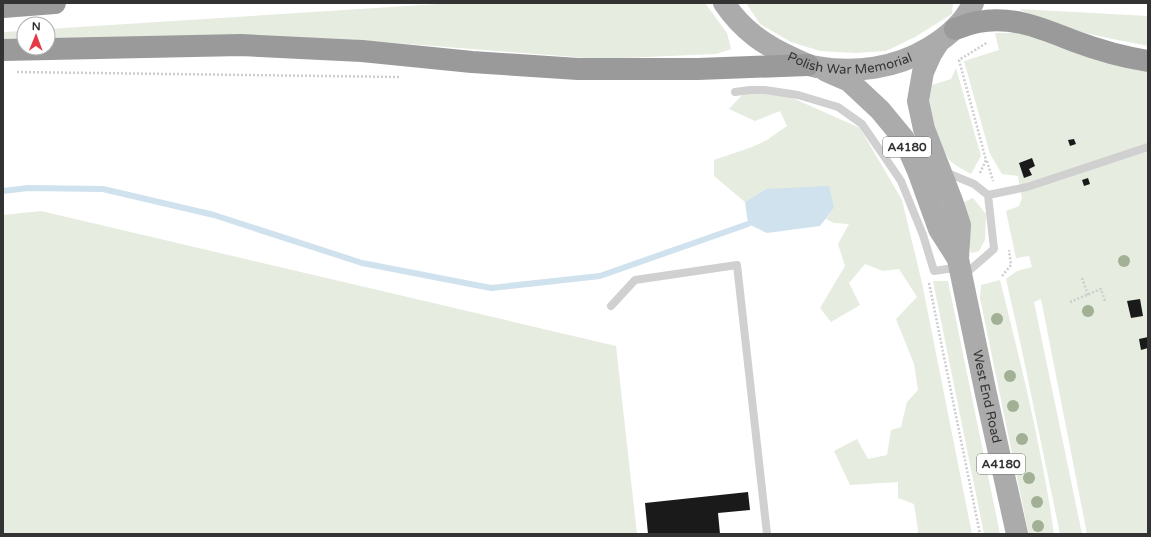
<svg xmlns="http://www.w3.org/2000/svg" width="1151" height="537" font-family="'Varela Round',sans-serif">
  <style>
    .green { fill: #e6ecdf }
    .water { fill: #cfe2ee }
    .lines { fill: none; stroke-linecap: round; stroke-linejoin: round }
    .stream { stroke: #cfe2ee; stroke-width: 6 }
    .building { fill: #1a1a1a }
    .path { stroke: #cdcdcd; stroke-width: 2.5; stroke-dasharray: 2 2; stroke-linecap: butt }
    .lane { stroke: #d0d0d0; stroke-width: 8 }
    .primary { stroke: #ababab; stroke-width: 22 }
    .highway { stroke: #9a9a9a; stroke-width: 22 }
    .tree { fill: #a2b095 }
    .labels { text-anchor: middle; dominant-baseline: central; stroke-width: 4; stroke-linejoin: round; paint-order: stroke }
    .shield { fill: #fff; stroke: #707070; stroke-width: 1 }
    .shield-label { font-size: 12px; font-weight: bold; fill: #333 }
    .street-label { font-size: 13px; fill: #333; stroke: #fff }
  </style>
  <rect width="100%" height="100%" fill="#fff"/>
  <!-- green -->
  <path class="green" d="M454 3H705L727 33 731 49 716 54 599 59 346 39 247 36 48 41V29Z
    M746 3H953L952 14 915 37 886 51 855 53 820 51 791 42 760 24Z
    M1019 9 1148 16V46C1105 37 1058 30 1019 9Z
    M24 31V42L3 43V32Z
    M995 33H1020L1148 70V534H1087L1041 299 1034 302 1082 534H1060L1021 346 1006 279 1017 271 1032 267 1029 256 1016 258 1006 211 1019 206 1022 198 1018 176 1002 174 990 154 964 61 999 50Z
    M956 68 981 156 971 174 960 168 950 161 940 145 928 110 932 85 951 79Z
    M756 86 788 96 860 128 902 200 922 283 972 534H917L918 530 914 504 898 498V482L850 485 834 451 857 439 868 459 887 455 891 430 901 427 907 402 918 390 914 364 896 319 917 297 899 269 883 271 865 264 849 283 860 305 831 322 820 308 845 266 838 244 849 224 834 223 826 219 834 208 766 189 745 202 714 176V160L752 147 767 140 787 126 780 111 755 121 729 109 742 95Z
    M973 198 986 214 985 240 979 251 971 253 960 204Z
    M41 211 616 346 637 534H3V215Z
    M1000 280C1021 364 1042 449 1054 534H1028V531L980 298 981 285Z
    M933 281H948L1000 534H984Z"/>
  <!-- water -->
  <path class="water" d="M829 186 834 208 820 226 767 233 748 224 745 202 766 189Z"/>
  <g class="lines">
    <!-- stream -->
    <path class="stream" d="M3 191 28 188 103 189 214 215 362 263 491 288 600 276 748 224"/>
  </g>
  <!-- building -->
  <path class="building" d="M1074 139 1076 144 1070 146 1068 140Z
    M1032 158 1035 166 1029 169 1032 175 1024 178 1019 163Z
    M1088 178 1090 184 1084 186 1082 180Z
    M1140 299 1143 316 1131 318 1127 301Z
    M1148 337V348L1141 350 1139 339Z
    M748 492 750 510 718 513 720 534H648L645 503Z"/>
  <g class="lines">
    <!-- path -->
    <path class="path" d="M17 72 400 77
      M987 161 993 181
      M980 173 986 160 959 60 988 42
      M1002 276 1011 265 1009 250
      M1082 278 1088 295
      M929 283 980 534
      M1070 302 1101 289 1105 301"/>
    <!-- lane -->
    <path class="lane" d="M735 92 750 90H765L798 95 838 107 862 124 901 181 923 235 934 271 947 269H959
      M945 172 974 184 988 195 994 249 963 276
      M988 195 1027 187 1148 147
      M611 306 635 280 737 265 767 534"/>
    <!-- primary -->
    <g class="primary">
      <path id="s1" d="M724 3C742 30 765 46 795 59 802 62 809 66 817 67 855 74 896 68 929 48 947 37 965 22 973 3"/>
      <path id="s2" d="M938 43 931 54 923 72 918 101 924 129 952 201 960 225 958 259 960 269 986 394 1017 534"/>
      <path d="M826 71 849 81 880 110 904 139 918 171 939 229 958 259"/>
    </g>
    <!-- highway -->
    <path class="highway" d="M3 7 55 3
      M955 29C962 27 970 23 978 22 1012 15 1043 29 1074 41 1098 50 1123 57 1148 61
      M3 50 241 45 362 51 472 62 578 69H698L808 65"/>
  </g>
  <!-- trees -->
  <g class="tree">
    <circle cx="1124" cy="261" r="6"/>
    <circle cx="1088" cy="311" r="6"/>
    <circle cx="997" cy="319" r="6"/>
    <circle cx="1010" cy="376" r="6"/>
    <circle cx="1013" cy="406" r="6"/>
    <circle cx="1022" cy="439" r="6"/>
    <circle cx="1029" cy="478" r="6"/>
    <circle cx="1037" cy="502" r="6"/>
    <circle cx="1038" cy="526" r="6"/>
  </g>
  <g class="labels">
    <!-- shield labels -->
    <g class="shield">
      <rect x="883" y="137" width="48" height="20" rx="3"/>
      <rect x="977" y="454" width="48" height="20" rx="3"/>
    </g>
    <g class="shield-label">
      <text x="907" y="147">A4180</text>
      <text x="1001" y="464">A4180</text>
    </g>
    <!-- street labels -->
    <g class="street-label">
      <text stroke="none"><textPath href="#s1" startOffset="148">Polish War Memorial</textPath></text>
      <text stroke="none"><textPath href="#s2" startOffset="368">West End Road</textPath></text>
    </g>
  </g>
  <!-- border -->
  <rect width="1151" height="537" fill="none" stroke="#333333" stroke-width="8"/>
  <!-- north arrow -->
  <g transform="translate(36 36) rotate(1)"><circle r="19" fill="#ffffff" stroke="#adadad"/>
  <path d="M0-3L7 15L0 10L-7 15Z" fill="#e63946"/>
  <text y="-6" font-size="11" font-weight="bold" text-anchor="middle" fill="#333333">N</text>
  </g>
</svg>
